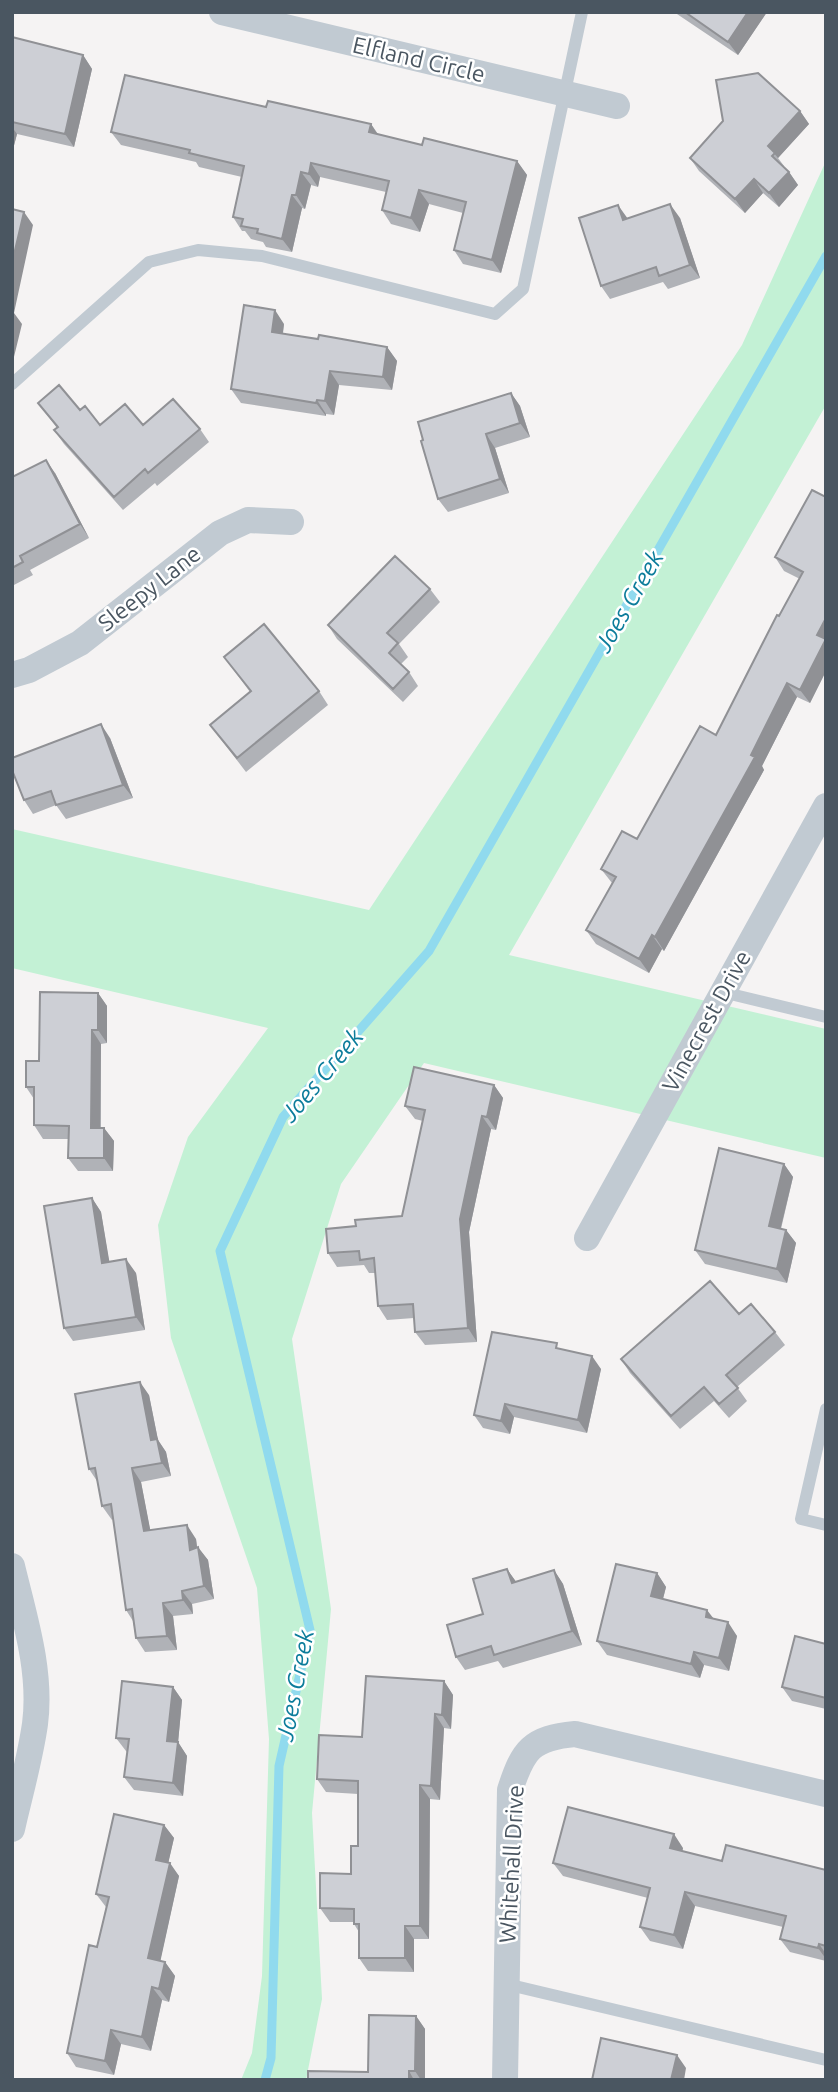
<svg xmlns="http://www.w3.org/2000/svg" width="838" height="2092" font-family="Ubuntu,sans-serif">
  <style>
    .green { fill: #c3f1d5 }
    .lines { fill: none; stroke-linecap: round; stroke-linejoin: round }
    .stream { stroke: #90daee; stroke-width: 9 }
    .lane { stroke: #c1cad2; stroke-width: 12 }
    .street { stroke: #c1cad2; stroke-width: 26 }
    .wall { fill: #b0b2b7 }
    .shaded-wall { fill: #909195 }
    .building { fill: #cdcfd5; stroke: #909195; stroke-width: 2 }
    .labels { text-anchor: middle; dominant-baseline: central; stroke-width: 5; stroke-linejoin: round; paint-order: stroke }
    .street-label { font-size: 23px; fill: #4a5661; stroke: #fff }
    .water-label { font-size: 24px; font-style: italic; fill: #0c7c9b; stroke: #fff }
  </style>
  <rect width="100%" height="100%" fill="#f5f3f3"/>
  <!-- green -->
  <path class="green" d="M826 161V405L509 955 826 1029V1158L424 1063 341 1184 292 1339 331 1609 312 1813 322 1999 306 2080H241L252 2053 262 1976 269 1739 257 1588 171 1338 158 1225 188 1137 268 1028 12 968V829L369 910 742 345Z"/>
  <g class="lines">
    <!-- stream -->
    <path class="stream" d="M265 2080 271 2058 279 1766 310 1630 220 1251 283 1117 429 951 826 256"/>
    <!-- lane -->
    <path class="lane" d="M12 384 149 262 198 250 262 256 495 314 523 289 582 12
      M722 992 826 1017
      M826 1409 801 1519 826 1525
      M506 1984 826 2060"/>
    <!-- street -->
    <path class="street" d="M222 12 617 106
      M12 675 29 670 80 643 220 533 248 520 291 522
      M587 1238 826 806
      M12 1566C24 1616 42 1671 35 1724 30 1759 20 1794 12 1829
      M505 2080 510 1790C523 1750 531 1738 575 1734L826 1794"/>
  </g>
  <!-- wall -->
  <path class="wall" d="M674 12H767L738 55Z
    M12 37 83 55 92 69 74 147 17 134 12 153Z
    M266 107 371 124 378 134 422 145 517 161 527 175 501 273 463 264 454 250 463 213 429 204 420 232 391 224 382 210 386 192 320 177 318 187 311 185 305 209 302 208 292 252 266 247 263 242 251 239 245 231H242L233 217 242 177 199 167 196 162 121 145 111 132Z
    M800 111 809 124 778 158 784 166V167L789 172 798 185 779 207 763 193 745 213 699 171 690 158Z
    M680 218 700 278 668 289 663 282 610 299 601 286 628 219Z
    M284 324 283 334 318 339 387 347 397 361 392 390 339 385 334 415 326 414V416L241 403 231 389Z
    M511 393 520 406 530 437 495 448 509 493 448 512 438 499Z
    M38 403 80 410 100 425H143L200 429 209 442 157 486 155 483 123 510 64 444 54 430 57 428Z
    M55 473 89 538 30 570 33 575 12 586V477Z
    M826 497V671L810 703 797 697 762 766 764 770 664 951 662 949 649 973 596 944 586 930 612 883 601 869 637 839 716 735 800 579 784 571 775 557Z
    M430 589 440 602 399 644 408 657 401 664 409 672 418 686 403 702 337 639 328 625Z
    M224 657 319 691 328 705 246 772 210 725 250 692Z
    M110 738 133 798 66 819 56 805 33 814 24 800Z
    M98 993 107 1006V1043L101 1044V1128H104L114 1141 113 1171H78L68 1158 69 1139H43L34 1125V1099L26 1087 39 1061Z
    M494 1085 503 1098 496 1130 491 1129 469 1232 477 1342 425 1345 415 1332 414 1318 387 1320 378 1306 375 1273H369L364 1265 337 1267 328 1253 356 1226 402 1216 423 1121 415 1119 405 1106Z
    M784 1164 793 1177 781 1229 786 1230 796 1243 787 1283 705 1264 695 1250Z
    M92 1198 101 1212 109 1262 136 1273 145 1330 73 1341 64 1328Z
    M739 1314 775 1332 785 1345 737 1387 747 1401 729 1418 714 1401 680 1429 630 1373 621 1359Z
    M562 1350 601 1369 587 1433 514 1417 510 1434 483 1428 474 1415Z
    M149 1395 158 1440 166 1452 171 1476 141 1482 150 1530 196 1539 197 1547 208 1560 214 1599 192 1604 193 1614 173 1616 177 1650 145 1652 136 1638 133 1621 126 1610 113 1519 112 1520 102 1506 97 1481 89 1469Z
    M507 1569 516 1582 554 1570 563 1584 582 1645 503 1668 498 1661 465 1670 456 1657 483 1614Z
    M657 1573 666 1587 663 1599 714 1619 737 1636 729 1671 704 1665 700 1678 607 1655 597 1641Z
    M826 1644V1709L792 1701 782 1687Z
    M444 1681 453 1695 451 1729 444 1728 440 1800 430 1799 429 1939H414V1972L368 1971 359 1958V1932L354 1924V1922H330L320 1908 351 1874 358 1846V1794L326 1792 317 1779 362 1737Z
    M173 1687 182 1700 178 1742 187 1756 183 1796 134 1790 124 1777 127 1752 126 1751 116 1738Z
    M164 1825 174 1838 168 1863 179 1876 160 1961 165 1962 175 1976 169 2002 162 2000 151 2051 121 2044 114 2075 76 2067 67 2053 97 1947 106 1907 96 1894Z
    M683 1848 682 1851 722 1861 826 1870V1961L790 1952 780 1939 783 1927 695 1906 683 1949 650 1941 640 1927 648 1898 563 1876 553 1863Z
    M416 2016 425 2029V2080H308L368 2072Z"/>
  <!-- shaded-wall -->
  <path class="shaded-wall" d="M748 12H767L738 55 728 42Z
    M83 55 92 69 74 147 65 134Z
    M800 111 809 124 778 158 768 146Z
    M371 124 380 138 369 132Z
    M12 127 17 134 12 153Z
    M517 161 527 175 501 273 492 260Z
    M311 163 320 177 318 187 309 174Z
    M301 172 311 185 305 209 296 195Z
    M789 172 798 185 779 207 769 193Z
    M754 179 763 193 745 213 735 199Z
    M419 190 429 204 420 232 411 218Z
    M292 195 302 208 292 252 282 239Z
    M670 204 680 218 700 278 690 265Z
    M618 205 628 219 623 220Z
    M24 212 33 225 14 313 22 324 12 365V263Z
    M275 310 284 324 281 345 272 332Z
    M387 347 397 361 392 390 383 377Z
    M330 371 339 385 334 415 325 401Z
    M511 393 520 406 530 437 520 423Z
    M317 400 326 414V416L316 403Z
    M486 434 495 448 509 493 500 479Z
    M46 460 55 473 89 538 80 524Z
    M826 618V671L810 703 800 690 817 635Z
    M787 683 797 697 762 766 764 770 664 951 655 937 751 755Z
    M101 724 110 738 133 798 123 785Z
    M652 935 662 949 649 973 639 959Z
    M98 993 107 1006V1043L98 1030Z
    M92 1030 101 1044 100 1141 91 1128Z
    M494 1085 503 1098 496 1130 487 1117Z
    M482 1116 491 1129 469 1232 477 1342 468 1328 460 1219Z
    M104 1128 114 1141 113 1171 104 1158Z
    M784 1164 793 1177 778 1239 769 1226Z
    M92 1198 101 1212 112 1277 102 1263Z
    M786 1230 796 1243 787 1283 777 1269Z
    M126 1259 136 1273 145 1330 136 1317Z
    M592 1356 601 1369 587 1433 578 1420Z
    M140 1382 149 1395 158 1440 166 1452 171 1476 162 1463 151 1440Z
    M505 1404 514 1417 510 1434 501 1421Z
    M132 1468 141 1482 153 1544 144 1531Z
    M187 1525 196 1539 199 1563 190 1550Z
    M198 1547 208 1560 214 1599 204 1586Z
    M507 1569 517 1583H512Z
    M554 1570 563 1584 582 1645 572 1631Z
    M657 1573 666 1587 660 1610 651 1596Z
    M182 1591 192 1604 193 1614 183 1600Z
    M163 1603 173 1616 177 1650 167 1636Z
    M707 1610 717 1623 706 1617Z
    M728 1622 737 1636 729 1671 719 1658Z
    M694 1652 704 1665 700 1678 691 1664Z
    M444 1681 453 1695 451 1729 442 1715Z
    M173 1687 182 1700 177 1754 167 1741Z
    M435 1714 444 1728 440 1800 431 1786Z
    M178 1742 187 1756 183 1796 173 1783Z
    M420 1785 430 1799 429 1939 420 1926Z
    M164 1825 174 1838 166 1873 156 1860Z
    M674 1834 683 1848 680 1862 670 1848Z
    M170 1863 179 1876 158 1972 148 1958Z
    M685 1892 695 1906 683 1949 674 1935Z
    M405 1926 414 1939V1972L405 1958Z
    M819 1944 826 1954V1959L818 1948Z
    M165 1962 175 1976 169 2002 159 1989Z
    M152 1987 162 2000 151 2051 142 2037Z
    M416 2016 425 2029V2080H421L415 2071Z
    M111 2030 121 2044 114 2075 105 2061Z
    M677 2055 686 2068 684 2080H671Z
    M409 2071 414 2080H409Z"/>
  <!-- building -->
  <path class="building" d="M685 12H748L728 42Z
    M12 37 83 55 65 134 12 122Z
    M758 73 800 111 768 146 775 153 772 156 789 172 769 193 754 179 735 199 690 158 723 121 716 80Z
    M125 75 266 107 268 101 371 124 369 132 422 145 424 138 517 161 492 260 454 250 466 202 419 190 411 218 382 210 389 181 311 163 309 174 301 172 296 195H292L282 239 257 233 258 229 241 226 243 219 233 217 244 166 189 153 190 150 111 132Z
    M670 204 690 265 659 276 656 267 601 286 579 218 618 205 623 220Z
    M12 209 24 212 12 263Z
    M244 305 275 310 272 332 318 339 319 335 387 347 383 377 330 371 325 401 317 400 316 403 231 389Z
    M59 385 80 410 85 406 100 425 125 404 143 425 173 399 200 429 148 473 145 469 114 497 54 430 58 427 38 403Z
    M511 393 520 423 486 434 500 479 438 499 421 441 423 440 418 422Z
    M46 460 80 524 20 556 23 562 12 568V477Z
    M812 490 826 497V618L817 635 826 639 800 690 787 683 751 755 755 757 655 937 652 935 639 959 586 930 616 877 601 869 622 831 637 839 700 726 716 735 777 615 779 616 803 572 775 557Z
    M395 556 430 589 387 633 398 643 389 653 409 672 393 689 328 625Z
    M264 624 319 691 237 758 210 725 251 691 224 657Z
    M101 724 123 785 56 805 51 791 24 800 12 770V758Z
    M40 992 98 993V1030H92L91 1128H104V1158H68L69 1126 34 1125V1087H26V1061H39Z
    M414 1067 494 1085 487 1117 482 1116 460 1219 468 1328 415 1332 413 1304 378 1306 374 1258 360 1260 359 1251 328 1253 326 1229 356 1226 355 1220 402 1216 425 1110 405 1106Z
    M719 1148 784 1164 769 1226 786 1230 777 1269 695 1250Z
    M92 1198 102 1263 126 1259 136 1317 64 1328 44 1206Z
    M710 1281 739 1314 751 1304 775 1332 726 1375 738 1388 719 1404 704 1387 671 1416 621 1359Z
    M492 1332 557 1343 556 1348 592 1356 578 1420 505 1404 501 1421 474 1415Z
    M140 1382 151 1440 157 1439 162 1463 132 1468 144 1531 187 1525 190 1550 198 1547 204 1586 182 1591 183 1600 163 1603 167 1636 136 1638 132 1609 126 1610 111 1504 102 1506 95 1468 89 1469 75 1394Z
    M616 1564 657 1573 651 1596 707 1610 706 1617 728 1622 719 1658 694 1652 691 1664 597 1641Z
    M507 1569 512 1583 554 1570 572 1631 494 1655 491 1646 456 1657 447 1625 483 1614 473 1579Z
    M795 1636 826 1644V1698L782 1687Z
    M366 1676 444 1681 442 1715 435 1714 431 1786 420 1785V1926H405V1958H359V1924H354V1909L320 1908V1873L351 1874V1846H358V1781L317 1779 319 1735 362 1737Z
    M122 1681 173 1687 167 1741 178 1742 173 1783 124 1777 129 1739 116 1738Z
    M568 1807 674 1834 670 1848 722 1861 726 1845 826 1870V1946L819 1944 818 1948 780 1939 786 1916 685 1892 674 1935 640 1927 650 1888 553 1863Z
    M114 1814 164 1825 156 1860 170 1863 148 1958 165 1962 159 1989 152 1987 142 2037 111 2030 105 2061 67 2053 89 1945 97 1947 109 1897 96 1894Z
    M369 2015 416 2016 415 2071H409V2080H308V2071L368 2072Z
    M601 2038 677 2055 671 2080H592Z"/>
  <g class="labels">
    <!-- street labels -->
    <g class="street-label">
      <text transform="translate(419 59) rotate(13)">Elfland Circle</text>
      <text transform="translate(149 588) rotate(-38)">Sleepy Lane</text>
      <text transform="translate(706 1021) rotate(-61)">Vinecrest Drive</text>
      <text transform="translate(511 1864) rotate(-87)">Whitehall Drive</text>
    </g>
    <!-- water labels -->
    <g class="water-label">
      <text transform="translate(629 601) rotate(-60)">Joes Creek</text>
      <text transform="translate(322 1075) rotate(-50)">Joes Creek</text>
      <text transform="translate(295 1685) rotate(-79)">Joes Creek</text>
    </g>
  </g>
  <!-- border -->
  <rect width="838" height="2092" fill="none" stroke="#4a5661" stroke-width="28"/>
</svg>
